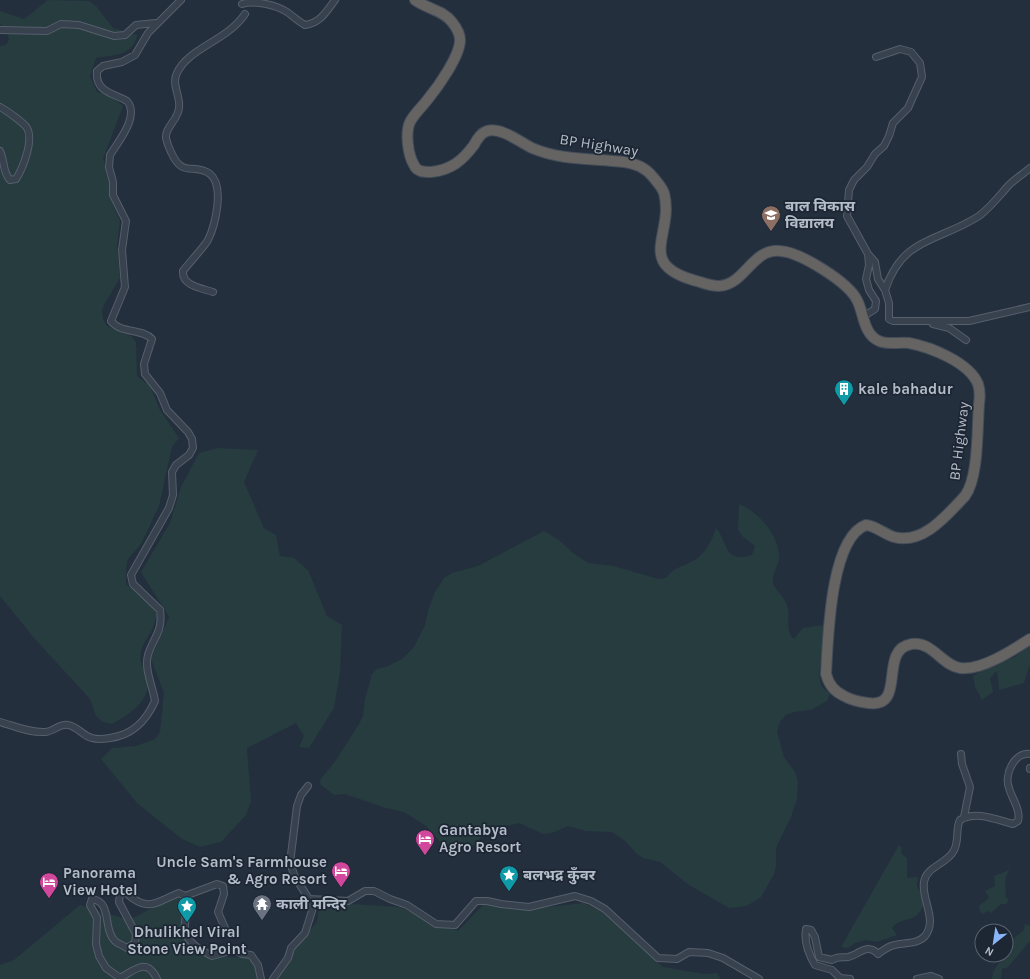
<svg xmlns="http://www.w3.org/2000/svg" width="1030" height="979" font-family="Karla,'Noto Sans Devanagari',sans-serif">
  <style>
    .green { fill: #263c3f }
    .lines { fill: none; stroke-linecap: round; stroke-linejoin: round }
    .minor-casing { stroke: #565f6c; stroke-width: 8 }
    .trunk-casing { stroke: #434c59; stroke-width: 12 }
    .minor { stroke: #38414e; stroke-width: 6 }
    .trunk { stroke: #656462; stroke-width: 10 }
    .labels { text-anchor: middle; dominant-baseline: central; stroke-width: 3.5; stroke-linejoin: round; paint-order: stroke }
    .street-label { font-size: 15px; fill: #b4bcc9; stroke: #1d2633 }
    .poi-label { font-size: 15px; font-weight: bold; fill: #b4bcc9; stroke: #1d2633; text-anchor: start }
  </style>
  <rect width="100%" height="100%" fill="#242f3e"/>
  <!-- green -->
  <path class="green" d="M48 0 89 1 96 6 113 28 137 35C133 56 113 55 96 58L90 76 97 92 109 95 123 106 103 159 109 175 111 200 120 221 117 246 120 278 105 303 102 310 103 319 107 326 131 336 136 342 137 376 150 386 160 410 179 438 172 447 159 506 141 544 128 559 126 568V584L158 609C156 616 155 623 152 630 149 636 142 644 141 652 139 662 144 669 147 678 153 700 127 716 112 724L103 722 96 716 90 699 34 638 0 596V46L6 45 9 40 7 31 0 24V11L24 19Z
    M218 448 258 450 244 482 264 528 276 535 280 556 294 558 308 570 327 616 342 625 340 672 334 708 309 748 299 747 304 736 296 723 247 748 251 802 246 815 221 842 200 847 182 839 137 803 101 759 112 748 136 746 155 739 160 732 164 693 151 659 169 617 141 572 170 523 181 487 199 453Z
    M739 504C759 512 781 537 779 560 777 568 772 575 773 584 778 593 786 598 788 609 790 620 785 631 794 639L803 628 824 625C824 632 825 638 824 644 822 658 812 686 830 693L827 701 811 710 794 712 786 715 780 722 777 731 784 757 795 772 798 782 797 799 791 817 776 848V866L774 874 761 897 747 906 729 908 722 904 689 885 660 862 643 858 636 853 625 841 612 832 586 831 568 826 552 833 543 834 519 823 511 825 494 826 486 830 475 844 459 852 451 850 443 845 426 826 404 812 386 808 345 794 334 795 321 785 320 780 336 760 359 724 363 716 365 699 372 674 377 669 386 667 402 659 414 647 425 625 429 608 435 592 444 578 452 573 478 566 544 531 559 540 573 553 588 563 614 566 658 579 666 578C674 567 682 567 693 561 705 555 712 540 716 528 728 541 723 564 752 555L755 546 742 536 738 529Z
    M1028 645H1030V664L1024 683 999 690 997 671 990 678 993 692 982 700 975 687 973 676 988 667 1015 657Z
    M899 845 902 848 901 853 907 858V878L918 877 917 886 919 890 927 888 928 894C925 901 923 909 918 914 910 922 899 918 892 928L897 935 877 942 866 940 855 943 848 948 841 947Z
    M1010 866 1005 880 1006 898 1009 900 1006 904H1001L991 913 987 911 983 914 980 912 979 906 989 898 985 891 995 886 994 876 1007 871Z
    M177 895 184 897 186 904 181 933 195 948 213 958 225 957 254 958 257 979H0V965L14 960 80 905 129 920Z
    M320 902 399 907 458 931 484 904 522 910 583 903 611 916 645 951 663 967 704 974 717 973 721 979H275L294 949 317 922Z
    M1025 924 1030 926V941L1008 967 1002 969 1001 979H992L993 972 1004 955H1006C1006 944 1016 936 1024 930Z"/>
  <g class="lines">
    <defs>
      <path id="minor" d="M242 4C255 0 276 5 287 12 293 16 298 21 305 25 320 23 326 12 335 0
        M0 30 47 31 61 24 79 25 114 36 125 35 136 25 156 23
        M0 107C6 110 24 123 27 128 34 140 23 168 16 179L10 180C2 171 5 161 0 151
        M868 254 875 262 878 279 885 290 889 303V319L893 321H969L1030 307
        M885 290C903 236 939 242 979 216 991 207 999 196 1009 185 1015 179 1023 174 1030 168
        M213 292C201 288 182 286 183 271 189 263 204 247 208 240 215 226 225 186 210 174 193 162 183 179 171 152 169 148 167 143 166 138 165 127 178 120 179 108 181 97 171 84 177 73 188 48 227 41 245 14
        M861 314 869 313 875 309 876 301 869 290 866 279 869 265 868 254 847 216 849 190 854 180 867 167 875 154 884 146 889 136 893 123 908 108 922 77 920 63 911 52 900 49 876 57
        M933 324 949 328 966 340
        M0 722C14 726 30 733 45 732 53 732 60 723 68 725 77 726 83 736 92 738 98 740 104 739 110 738 133 735 146 721 155 701 153 687 144 669 148 655 154 636 163 632 160 610L133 584 131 575 169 508 173 495 172 472 176 465 189 455 193 448 192 439 188 432 167 410 160 393 145 374 144 364 152 339C142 328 121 334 111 321L125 287 122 250 126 221 113 195V182L109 167 110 155C118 142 140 116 127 101 113 93 95 92 97 71L103 66 122 62 135 55 148 33 181 0
        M961 754 962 764 970 787 964 817
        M1030 768V769
        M185 896 217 884 223 886 224 894 218 912 225 928
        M309 899 348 901 365 891H374L390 899 407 905 436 924 455 925 476 901H487L501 904 529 907 575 896 591 901 605 909 658 958 677 959 689 952 708 953 723 958 759 979
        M157 979C147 957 135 970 120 978L106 968 99 956 96 944 97 918 90 905 92 899C113 902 102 930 116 942 119 944 124 946 127 948L135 943 136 934 119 902 120 893 125 892C148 913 154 903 179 893L185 896 189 903C181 932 182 941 212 956L234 950 242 954 251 955 258 965 261 979
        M273 979 288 958 291 948 305 933 312 911 309 899 295 877 290 863 297 806 301 795 308 786
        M850 979 840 978 832 970 815 965C809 955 804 941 806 929L811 930 815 937 819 957 832 960C838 956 841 958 848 957 859 955 867 942 878 954 882 951 886 948 891 946 902 942 917 945 925 936 938 920 921 899 924 882 926 867 946 864 953 852 960 842 955 829 960 820 976 810 997 820 1013 824L1018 821C1021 810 1012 799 1009 788 1004 775 1014 752 1030 754
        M917 979 931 976 939 979"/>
      <path id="trunk" d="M415 0C427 9 443 10 452 22 456 27 460 33 460 40 460 56 438 87 428 99 422 107 414 114 410 122 405 133 408 155 414 165 417 172 424 172 431 172 451 170 462 161 474 145 477 139 481 133 487 131 501 127 520 142 532 148 562 161 593 158 624 162 636 164 645 167 653 177 657 182 662 187 664 193 675 235 632 265 700 282 706 284 713 286 719 286 745 285 752 248 780 251 800 252 848 282 857 300 864 313 863 334 879 341 888 345 899 342 909 343 930 347 969 362 978 384 980 390 980 397 979 404 977 428 979 477 965 496 947 515 923 545 894 537 884 534 876 526 866 525 830 538 828 639 826 674 829 685 834 691 844 696 851 700 860 702 868 703 908 709 877 649 912 644 932 641 943 666 960 668 981 671 1013 650 1030 639"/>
    </defs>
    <!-- minor casing -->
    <use href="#minor" class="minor-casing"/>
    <!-- trunk casing -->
    <use href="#trunk" class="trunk-casing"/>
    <!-- minor -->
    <use href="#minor" class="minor"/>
    <!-- trunk -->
    <use href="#trunk" class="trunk"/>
  </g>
  <!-- icons -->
  <defs>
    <symbol id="school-pin" viewBox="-11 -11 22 30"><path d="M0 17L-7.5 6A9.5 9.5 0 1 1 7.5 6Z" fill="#8d6e63" stroke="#1d2633"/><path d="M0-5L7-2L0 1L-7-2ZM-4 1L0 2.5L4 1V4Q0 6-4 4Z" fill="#fff"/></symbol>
    <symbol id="building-pin" viewBox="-11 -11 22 30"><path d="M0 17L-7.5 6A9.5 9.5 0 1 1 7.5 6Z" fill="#0f9aa8" stroke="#1d2633"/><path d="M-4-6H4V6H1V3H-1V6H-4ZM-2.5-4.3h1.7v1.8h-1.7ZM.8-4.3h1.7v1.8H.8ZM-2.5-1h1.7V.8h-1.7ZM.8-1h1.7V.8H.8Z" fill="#fff"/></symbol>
    <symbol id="hotel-pin" viewBox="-11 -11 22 30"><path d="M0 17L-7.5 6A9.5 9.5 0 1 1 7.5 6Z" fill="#d1479c" stroke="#1d2633"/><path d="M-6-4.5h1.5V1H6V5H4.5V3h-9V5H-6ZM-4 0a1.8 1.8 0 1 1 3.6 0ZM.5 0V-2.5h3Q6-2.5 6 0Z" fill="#fff"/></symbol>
    <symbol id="sight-pin" viewBox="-11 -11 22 30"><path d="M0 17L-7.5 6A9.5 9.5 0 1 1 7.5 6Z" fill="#0f9aa8" stroke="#1d2633"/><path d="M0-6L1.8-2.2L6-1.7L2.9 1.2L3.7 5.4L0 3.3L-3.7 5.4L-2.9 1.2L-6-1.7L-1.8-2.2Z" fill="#fff"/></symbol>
    <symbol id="temple-pin" viewBox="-11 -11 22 30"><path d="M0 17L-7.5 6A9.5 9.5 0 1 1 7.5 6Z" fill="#6b7280" stroke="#1d2633"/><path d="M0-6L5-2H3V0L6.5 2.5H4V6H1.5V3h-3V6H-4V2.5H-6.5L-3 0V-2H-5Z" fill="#fff"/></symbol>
  </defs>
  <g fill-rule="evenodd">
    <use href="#school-pin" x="760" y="204" width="22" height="30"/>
    <use href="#building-pin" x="833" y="378" width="22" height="30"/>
    <use href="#hotel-pin" x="414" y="828" width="22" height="30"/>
    <use href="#hotel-pin" x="330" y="860" width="22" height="30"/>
    <use href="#sight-pin" x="498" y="864" width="22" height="30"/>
    <use href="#hotel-pin" x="38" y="871" width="22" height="30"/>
    <use href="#temple-pin" x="251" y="893" width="22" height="30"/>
    <use href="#sight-pin" x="176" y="895" width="22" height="30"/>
  </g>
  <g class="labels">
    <!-- street labels -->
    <g class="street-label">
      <text transform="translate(599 145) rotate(9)">BP Highway</text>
      <text transform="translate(959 441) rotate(-83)">BP Highway</text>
    </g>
    <!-- poi labels -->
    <g class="poi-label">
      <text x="785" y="206">बाल विकास<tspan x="785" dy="17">विद्यालय</tspan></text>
      <text x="858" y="389">kale bahadur</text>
      <text x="439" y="830">Gantabya<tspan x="439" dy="17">Agro Resort</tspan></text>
      <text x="327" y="862" text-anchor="end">Uncle Sam's Farmhouse<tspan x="327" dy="17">&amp; Agro Resort</tspan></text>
      <text x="63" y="873">Panorama<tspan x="63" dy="17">View Hotel</tspan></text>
      <text x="523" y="875">बलभद्र कुँवर</text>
      <text x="276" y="904">काली मन्दिर</text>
      <text x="187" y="932" text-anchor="middle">Dhulikhel Viral<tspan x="187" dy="17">Stone View Point</tspan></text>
    </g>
  </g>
  <!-- north arrow -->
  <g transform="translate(994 943) rotate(210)"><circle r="19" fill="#1d2633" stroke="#59626f"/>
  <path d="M0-3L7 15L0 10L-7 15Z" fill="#8ab4f8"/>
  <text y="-6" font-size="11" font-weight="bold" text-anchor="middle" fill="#b4bcc9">N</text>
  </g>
</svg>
